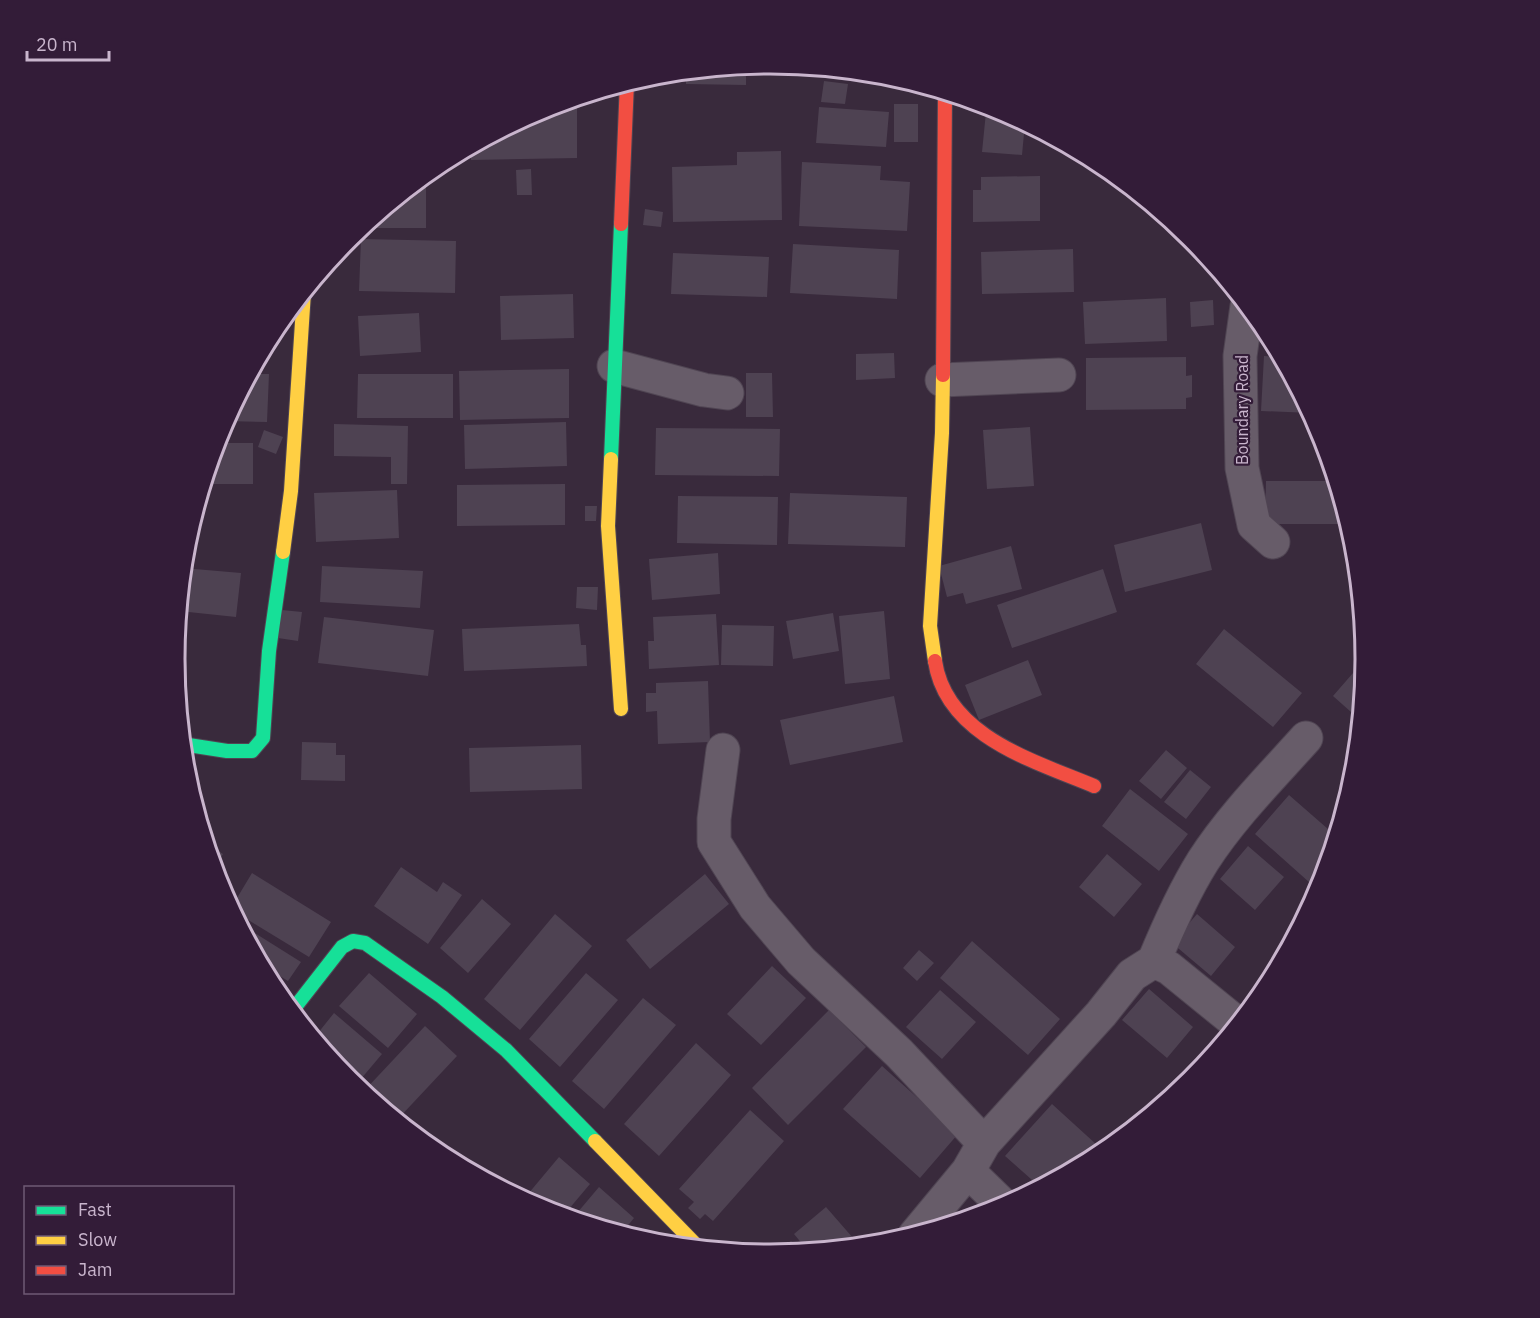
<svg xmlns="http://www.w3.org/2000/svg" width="1540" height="1318" font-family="'IBM Plex Sans',sans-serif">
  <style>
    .building { fill: #4e4252 }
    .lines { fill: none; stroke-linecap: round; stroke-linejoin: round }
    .street-casing { stroke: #504553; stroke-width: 35 }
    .fast-casing { stroke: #504553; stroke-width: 16 }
    .slow-casing { stroke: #504553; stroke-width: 16 }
    .jam-casing { stroke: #504553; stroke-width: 16 }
    .street { stroke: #675c69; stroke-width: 33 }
    .fast { stroke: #16e098; stroke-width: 14 }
    .slow { stroke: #ffcf43; stroke-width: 14 }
    .jam { stroke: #f24e42; stroke-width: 14 }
    .labels { text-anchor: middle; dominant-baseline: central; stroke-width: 4.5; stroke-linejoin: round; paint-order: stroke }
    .street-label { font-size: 16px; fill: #c9b5cd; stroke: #331c38 }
    .rim { fill: none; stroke: #c9b5cd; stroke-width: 3 }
  </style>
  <rect width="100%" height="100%" fill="#392a3c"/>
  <!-- building -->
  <path class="building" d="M770 63 790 65V73L754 72V65Z
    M746 65V85L686 84V71Z
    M824 81 848 84 845 104 821 102Z
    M585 95V101H567Z
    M894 104H918V142H894Z
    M577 107V158L471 160V146L542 108Z
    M819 107 889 112 886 147 816 143Z
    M986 112 1009 114 1025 123 1022 155 982 152Z
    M781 151 782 220 673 222 672 167 737 165V152Z
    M802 162 881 166 880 180 910 182 907 231 799 226Z
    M531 169 532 195H517L516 170Z
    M426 174V228H360Z
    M1040 176V221L973 222V190H981V177Z
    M645 209 663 212 661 227 643 225Z
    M1163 215 1175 224H1163Z
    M361 239 456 241 455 293 359 291Z
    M793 244 899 250 897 299 790 293Z
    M1073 249 1074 292 982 294 981 252Z
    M673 253 769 257 767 297 671 294Z
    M573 294 574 338 501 340 500 296Z
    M1166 298 1167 341 1085 344 1083 302Z
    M1213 300 1214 325 1191 327 1190 302Z
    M419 313 421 352 360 356 358 316Z
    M1260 321 1266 328 1274 343 1258 342Z
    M894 353 895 378 856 380V354Z
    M1264 356 1281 357 1311 413 1261 411Z
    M1186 357V376L1192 375V397L1186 398V409L1086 410V358Z
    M569 369V418L460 420 459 371Z
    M746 373H772L773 417H746Z
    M250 374H269L267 422 225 421Z
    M358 374H453V418H357Z
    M566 422 567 466 465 469 464 425Z
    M334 424 408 426 407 484H391V457L334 456Z
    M1030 427 1034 486 987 489 983 430Z
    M656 428 780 429 779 476 655 475Z
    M264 430 283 437 276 454 258 447Z
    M216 443H253V484H203Z
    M1266 481H1336L1349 524H1265Z
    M565 484V525L457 526V485Z
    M397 490 399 538 316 542 314 493Z
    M790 493 907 497 905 547 788 544Z
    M678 496 778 497 777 545 677 543Z
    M585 506H597L596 521H585Z
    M1201 523 1212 570 1125 592 1114 545Z
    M1011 546 1022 589 966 604 963 593 947 597 939 566Z
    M718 553 720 594 652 600 649 559Z
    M322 566 423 571 420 608 320 602Z
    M183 568 241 573 236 617 179 611Z
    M1103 569 1117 612 1012 648 997 605Z
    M577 587H598L597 610 576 608Z
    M282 610 302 612 298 641 278 638Z
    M884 611 890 679 845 684 839 616Z
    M833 613 839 651 793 659 786 621Z
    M716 614 719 665 649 669 648 641H654L653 617Z
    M324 617 434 630 428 676 318 663Z
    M579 624 581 645H586L587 666 464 671 462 629Z
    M722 625 774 626 773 666 721 665Z
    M1224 629 1302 693 1273 727 1196 664Z
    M1366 658V659L1360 720 1333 696Z
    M1028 660 1042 695 979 720 965 685Z
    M708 681 710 742 658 744 657 711 646 712V693H656V683Z
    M894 696 903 742 790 765 780 720Z
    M302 742 336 743V755H345V781L301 780Z
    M581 745 582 789 470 792 469 748Z
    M1166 750 1187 768 1161 799 1139 781Z
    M1190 770 1211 787 1186 819 1164 802Z
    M1130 789 1188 834 1159 871 1102 826Z
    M1289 795 1336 836 1319 891 1255 834Z
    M206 843 223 854 214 869Z
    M1248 846 1284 877 1255 910 1220 879Z
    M1107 854 1142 884 1114 917 1079 887Z
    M401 867 437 892 443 882 462 895 428 944 374 906Z
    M252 873 331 922 309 957 232 910 231 908Z
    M705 874 729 904 650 969 626 940Z
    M482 899 511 924 468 973 440 948Z
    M555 914 592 946 520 1030 484 999Z
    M1197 914 1235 947 1211 976 1172 943Z
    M239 923 301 962 288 981 260 964Z
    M972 941 1060 1019 1028 1055 940 978Z
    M919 950 934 963 917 981 903 968Z
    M1282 960 1265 990 1258 1000 1250 992Z
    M772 966 806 998 761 1045 727 1014Z
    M369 973 417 1014 388 1048 339 1006Z
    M586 973 618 1000 560 1067 529 1039Z
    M270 982 286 993 282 999 274 990Z
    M1149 989 1193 1027 1167 1058 1122 1020Z
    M940 990 976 1022 942 1059 906 1027Z
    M643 998 676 1025 604 1109 572 1081Z
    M829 1010 866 1047 788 1125 752 1088Z
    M334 1013 382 1054 355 1086 314 1038Z
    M425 1026 457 1056 397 1120 363 1092Z
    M696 1043 731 1075 659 1156 624 1124Z
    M882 1066 958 1134 920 1178 843 1109Z
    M1052 1104 1097 1145 1075 1168 1040 1187 1005 1156Z
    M750 1110 784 1141 713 1221 705 1214 700 1219 688 1208 694 1202 679 1189Z
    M559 1157 590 1184 563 1216 542 1209 523 1200Z
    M599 1187 634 1218 621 1234 572 1219Z
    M826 1207 860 1246 808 1251 794 1234Z
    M791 1241 801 1252 777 1254Z"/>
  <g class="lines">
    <defs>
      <path id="street" d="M1247 306 1240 356 1242 468 1254 525 1273 542
        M614 366 704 390 727 393
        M942 380 1059 375
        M723 750 714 819V842L755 907 801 961 899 1053 984 1143
        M1154 961C1168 927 1183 893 1203 861 1232 816 1271 777 1306 738
        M968 1171 1004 1206
        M915 1235 968 1171 984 1143 1101 1014 1132 975 1154 961 1169 968 1238 1024"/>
      <path id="fast" d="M611 459 621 224
        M182 744 227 751H252L263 738 269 651 283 552
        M292 1011 342 947 353 941 365 943 442 997 506 1050 595 1141"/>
      <path id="slow" d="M611 459 608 526 621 709
        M283 552 291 491 304 292
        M935 661 930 626 942 433 943 375
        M595 1141 699 1248"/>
      <path id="jam" d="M621 224 627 82
        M943 375 945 92
        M935 661C946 736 1034 761 1094 786"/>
    </defs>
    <!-- street casing -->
    <use href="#street" class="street-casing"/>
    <!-- fast casing -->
    <use href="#fast" class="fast-casing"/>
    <!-- slow casing -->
    <use href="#slow" class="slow-casing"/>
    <!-- jam casing -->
    <use href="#jam" class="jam-casing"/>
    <!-- street -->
    <use href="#street" class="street"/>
    <!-- fast -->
    <use href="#fast" class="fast"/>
    <!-- slow -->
    <use href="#slow" class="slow"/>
    <!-- jam -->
    <use href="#jam" class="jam"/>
  </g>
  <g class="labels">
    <!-- street labels -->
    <g class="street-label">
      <text transform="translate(1242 410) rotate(-90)">Boundary Road</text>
    </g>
  </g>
  <!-- crop -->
  <path d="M0 0H1540V1318H0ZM185 659a585 585 0 1 1 1170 0a585 585 0 1 1-1170 0Z" fill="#331c38" fill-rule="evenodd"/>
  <path class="rim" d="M185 659a585 585 0 1 1 1170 0a585 585 0 1 1-1170 0Z"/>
  <!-- legend -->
  <rect x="24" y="1186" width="210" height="108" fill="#331c38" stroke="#6f5974" stroke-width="1.5"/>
  <rect x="36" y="1206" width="30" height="9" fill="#16e098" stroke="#6f5974" stroke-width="1.5"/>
  <text x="78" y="1216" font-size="18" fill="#c9b5cd">Fast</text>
  <rect x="36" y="1236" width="30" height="9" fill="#ffcf43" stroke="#6f5974" stroke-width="1.5"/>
  <text x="78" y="1246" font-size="18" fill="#c9b5cd">Slow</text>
  <rect x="36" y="1266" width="30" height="9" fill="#f24e42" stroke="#6f5974" stroke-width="1.5"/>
  <text x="78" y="1276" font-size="18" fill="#c9b5cd">Jam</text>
  <!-- scale -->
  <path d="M27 51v9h82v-9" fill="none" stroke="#c9b5cd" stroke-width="3"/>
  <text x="36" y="51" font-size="18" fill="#c9b5cd" stroke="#331c38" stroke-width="4.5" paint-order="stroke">20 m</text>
</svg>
